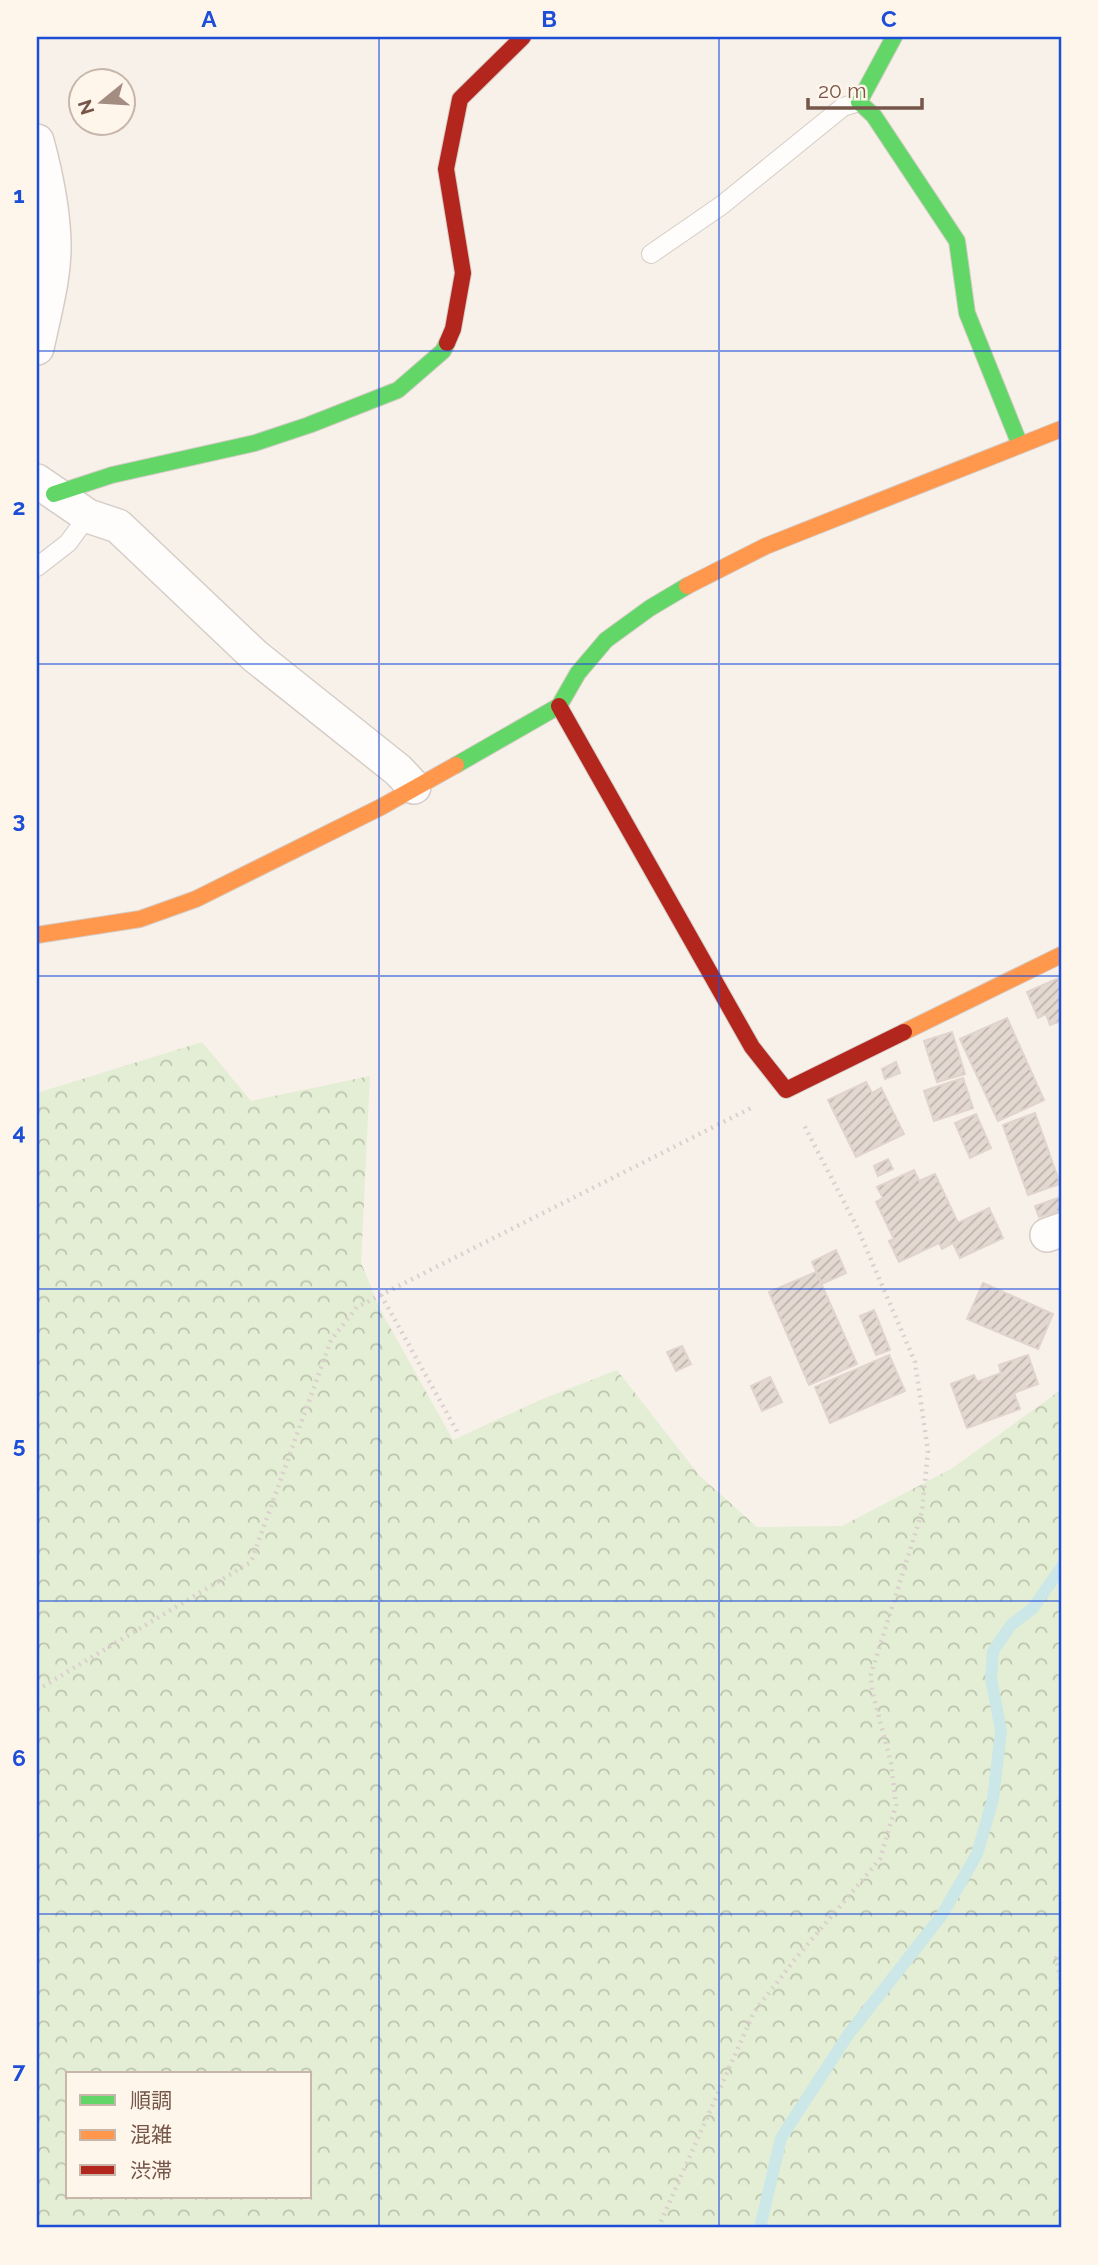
<svg xmlns="http://www.w3.org/2000/svg" width="1098" height="2265" font-family="Raleway,'Noto Sans JP',sans-serif">
  <style>
    .forest { fill: url(#forest-crowns); fill-rule: evenodd }
    .lines { fill: none; stroke-linecap: round; stroke-linejoin: round }
    .stream { stroke: #cbe7e8; stroke-width: 12 }
    .building { fill: url(#building-hatch); stroke: #e0d4cc; stroke-width: 2 }
    .lane-casing { stroke: #d6ccc6; stroke-width: 20 }
    .street-casing { stroke: #d6ccc6; stroke-width: 36 }
    .fast-casing { stroke: #d6ccc6; stroke-width: 18 }
    .slow-casing { stroke: #d6ccc6; stroke-width: 18 }
    .jam-casing { stroke: #d6ccc6; stroke-width: 18 }
    .path { stroke: #dad0cd; stroke-width: 4.5; stroke-dasharray: 2 5; stroke-linecap: butt }
    .lane { stroke: #fefdfc; stroke-width: 18 }
    .street { stroke: #fefdfc; stroke-width: 33 }
    .fast { stroke: #63d668; stroke-width: 16 }
    .slow { stroke: #ff974d; stroke-width: 16 }
    .jam { stroke: #b3261e; stroke-width: 16 }
    .grid { fill: none; stroke: #1d4ed8; stroke-width: 2; stroke-opacity: 0.55 }
    .neatline { fill: none; stroke: #1d4ed8; stroke-width: 2.5 }
    .grid-label { font-size: 23px; text-anchor: middle; font-weight: bold; fill: #1d4ed8 }
  </style>
  <defs>
    <pattern id="forest-crowns" width="20" height="18" patternUnits="userSpaceOnUse" patternTransform="scale(1.75)"><rect width="20" height="18" fill="#e4eed4"/><path d="M2 6a3 3 0 1 1 6 0M12 15a3 3 0 1 1 6 0" fill="none" stroke="#bdc4ae"/></pattern>
    <pattern id="building-hatch" width="6" height="6" patternUnits="userSpaceOnUse" patternTransform="scale(1.75)"><rect width="6" height="6" fill="#e4d9d1"/><path d="M-1 1l2-2M0 6l6-6M5 7l2-2" fill="none" stroke="#bdb3ac"/></pattern>
  </defs>
  <rect width="100%" height="100%" fill="#f7f1ea"/>
  <!-- forest -->
  <path class="forest" d="M202 1042 251 1101 370 1076 361 1263 380 1309 453 1440 540 1400 617 1370 699 1475 757 1527 842 1526 951 1469 1061 1390V2228H37V1093ZM68 2074H310V2197H68Z"/>
  <g class="lines">
    <!-- stream -->
    <path class="stream" d="M760 2228 781 2138 848 2035 942 1915 977 1854 993 1799 1001 1731 991 1678 993 1651 1011 1625 1033 1608 1061 1568"/>
  </g>
  <!-- building -->
  <path class="building" d="M1061 977V1021L1050 1025 1046 1014 1038 1018 1027 992Z
    M1007 1018 1044 1100 998 1121 960 1039Z
    M952 1032 965 1074 937 1082 924 1041Z
    M896 1062 900 1073 885 1079 882 1069Z
    M963 1078 973 1108 934 1121 924 1091Z
    M866 1082 872 1093 881 1088 904 1134 856 1157 828 1100Z
    M1035 1113 1060 1184 1028 1195 1003 1125Z
    M976 1114 991 1148 970 1158 955 1123Z
    M888 1159 893 1169 878 1176 874 1166Z
    M914 1170 919 1181 935 1174 958 1223 989 1208 1003 1238 960 1258 953 1243 942 1249 939 1243 899 1262 889 1241 894 1239 876 1202 883 1198 877 1187Z
    M1061 1197V1210L1039 1217 1035 1206Z
    M836 1250 846 1273 822 1284 812 1262Z
    M816 1272 857 1364 809 1385 769 1292Z
    M983 1283 1053 1314 1038 1349 967 1319Z
    M874 1310 890 1350 876 1355 860 1316Z
    M682 1346 691 1364 676 1371 667 1352Z
    M889 1355 905 1391 830 1423 815 1387Z
    M1028 1355 1038 1384 1014 1393 1020 1409 967 1428 951 1384 974 1375 977 1382 1001 1373 999 1365Z
    M770 1377 782 1402 762 1411 751 1386Z"/>
  <g class="lines">
    <defs>
      <path id="lane" d="M651 254 722 205 843 107 859 102
        M37 567 68 543 88 516"/>
      <path id="street" d="M37 141C46 174 53 208 54 242 55 277 44 314 37 348
        M37 481 88 516 118 526 255 656 398 770 414 787
        M1047 1235 1061 1230"/>
      <path id="fast" d="M894 37 859 102 874 116 957 241 967 313 1020 445
        M54 494 112 475 255 443 309 425 398 390 443 351 447 343
        M456 765 559 706 578 673 606 640 650 608 687 586"/>
      <path id="slow" d="M687 586 766 546 1061 429
        M37 935 140 919 196 899 381 807 456 765
        M904 1032 1061 955"/>
      <path id="jam" d="M447 343 453 329 463 273 446 169 460 99 523 37
        M559 706 752 1047 786 1090 904 1032"/>
    </defs>
    <!-- lane casing -->
    <use href="#lane" class="lane-casing"/>
    <!-- street casing -->
    <use href="#street" class="street-casing"/>
    <!-- fast casing -->
    <use href="#fast" class="fast-casing"/>
    <!-- slow casing -->
    <use href="#slow" class="slow-casing"/>
    <!-- jam casing -->
    <use href="#jam" class="jam-casing"/>
    <!-- path -->
    <path class="path" d="M381 1295 458 1433
      M37 1690 251 1562 331 1340 357 1307 751 1108
      M1061 1951 1056 1958 1061 1982
      M658 2228 754 2012 796 1958 880 1859 896 1805 891 1763 872 1690 871 1674 922 1512 928 1451 915 1362 857 1227 804 1125"/>
    <!-- lane -->
    <use href="#lane" class="lane"/>
    <!-- street -->
    <use href="#street" class="street"/>
    <!-- fast -->
    <use href="#fast" class="fast"/>
    <!-- slow -->
    <use href="#slow" class="slow"/>
    <!-- jam -->
    <use href="#jam" class="jam"/>
  </g>
  <!-- grid -->
  <path class="grid" d="M379 37V2228M719 37V2228M37 351H1061M37 664H1061M37 976H1061M37 1289H1061M37 1601H1061M37 1914H1061"/>
  <!-- border -->
  <rect width="1098" height="2265" fill="none" stroke="#fff6eb" stroke-width="77"/>
  <!-- legend -->
  <rect x="66" y="2072" width="245" height="126" fill="#fff6eb" stroke="#c8b6aa" stroke-width="2"/>
  <rect x="80" y="2095" width="35" height="10" fill="#63d668" stroke="#c8b6aa" stroke-width="2"/>
  <text x="130" y="2108" font-size="21" fill="#765649">順調</text>
  <rect x="80" y="2130" width="35" height="10" fill="#ff974d" stroke="#c8b6aa" stroke-width="2"/>
  <text x="130" y="2142" font-size="21" fill="#765649">混雑</text>
  <rect x="80" y="2165" width="35" height="10" fill="#b3261e" stroke="#c8b6aa" stroke-width="2"/>
  <text x="130" y="2178" font-size="21" fill="#765649">渋滞</text>
  <!-- north arrow -->
  <g transform="translate(102 102) rotate(252)"><circle r="33" fill="#fff6eb" stroke="#c8b6aa" stroke-width="2"/>
  <path d="M0-5L12 26L0 18L-12 26Z" fill="#a38c81"/>
  <text y="-10" font-size="19" font-weight="bold" text-anchor="middle" fill="#765649">N</text>
  </g>
  <!-- scale -->
  <path d="M808 98v10h114v-10" fill="none" stroke="#765649" stroke-width="3.5"/>
  <text x="818" y="98" font-size="21" fill="#765649" stroke="#fff6eb" stroke-width="5" paint-order="stroke">20 m</text>
  <rect x="38" y="38" width="1022" height="2188" class="neatline"/>
  <g class="grid-label">
    <text x="209" y="27">A</text>
    <text x="549" y="27">B</text>
    <text x="889" y="27">C</text>
    <text x="19" y="203">1</text>
    <text x="19" y="515">2</text>
    <text x="19" y="828">3</text>
    <text x="19" y="1140">4</text>
    <text x="19" y="1453">5</text>
    <text x="19" y="1766">6</text>
    <text x="19" y="2078">7</text>
  </g>
</svg>
